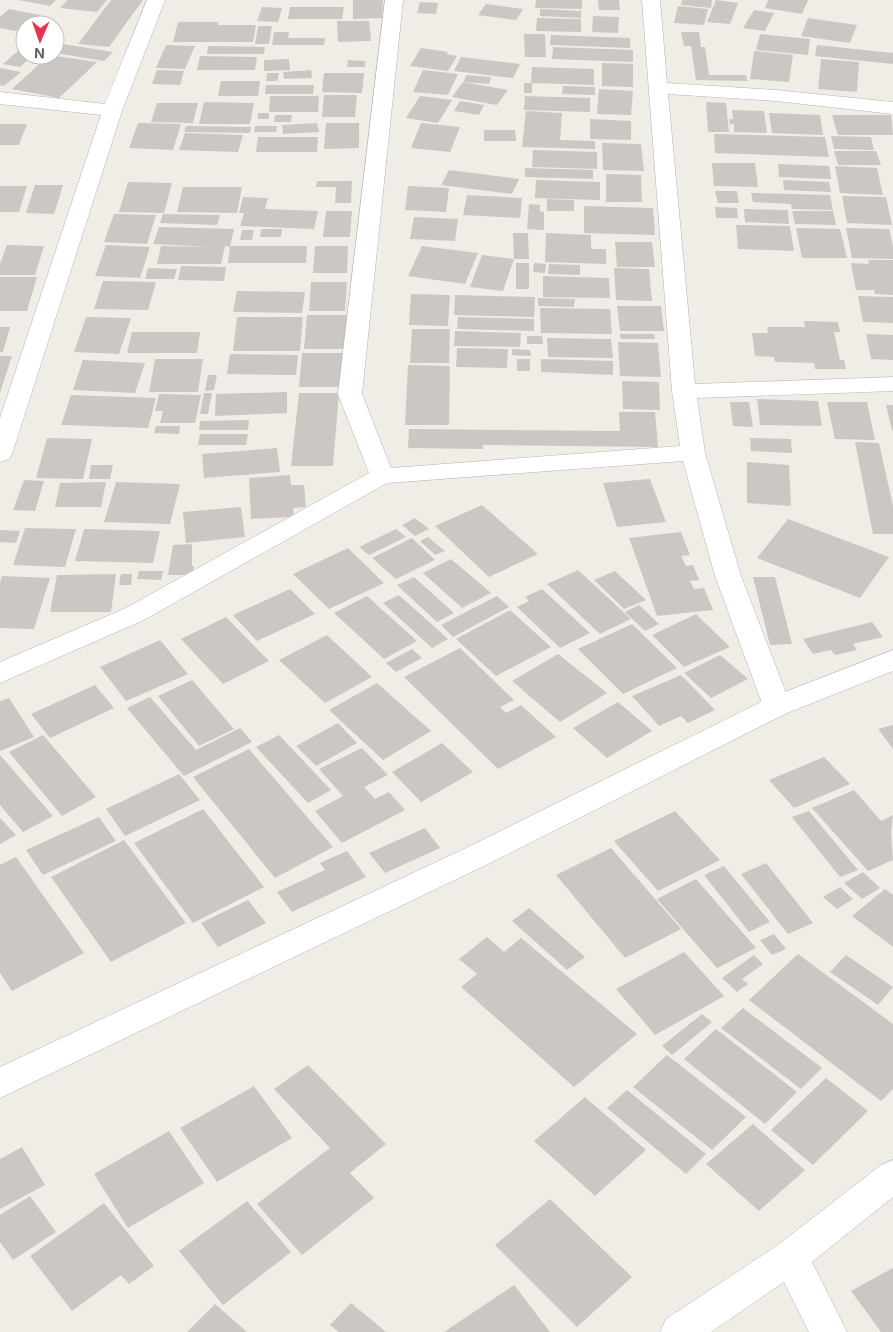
<svg xmlns="http://www.w3.org/2000/svg" width="893" height="1332" font-family="Inter,sans-serif">
  <style>
    .building { fill: #ccc7c3 }
    .lines { fill: none; stroke-linecap: round; stroke-linejoin: round }
    .street-casing { stroke: #b1b5b8; stroke-width: 1 }
    .secondary-casing { stroke: #b2b7bb; stroke-width: 1 }
    .street { fill: #fff; fill-rule: evenodd }
    .secondary { fill: #fff; fill-rule: evenodd }
  </style>
  <rect width="100%" height="100%" fill="#f0ece6"/>
  <!-- building -->
  <path class="building" d="M18 0H56L50 6Z
    M67 0H107L97 12 60 8Z
    M111 0H143L109 47 78 44Z
    M353 0H383L382 18 353 19Z
    M536 0H582V9L535 8Z
    M598 0H619L620 10H599Z
    M682 0H712L711 8 681 5Z
    M716 0 738 3 730 24 707 22Z
    M768 0H808L802 14 765 8Z
    M420 2 438 3 436 14 417 13Z
    M486 4 523 9 516 20 478 15Z
    M678 6 708 9 704 25 674 23Z
    M262 7 282 8 278 22 257 21Z
    M290 7H344L342 19H288Z
    M9 9 40 15 28 25H25V28L20 32 0 28V17Z
    M540 9 581 11V18L540 16Z
    M754 10 774 13 765 31 743 28Z
    M593 16 619 17 618 33 592 32Z
    M537 18 581 19V32L536 31Z
    M808 18 857 25 850 43 801 36Z
    M337 21H369L371 41 338 42Z
    M178 22H218V25H256L253 42H173Z
    M258 26H272L269 44H255Z
    M274 32H289L288 38H325L324 45H272Z
    M681 32H699L701 47H705L709 75H746L747 81 696 80 691 46H684Z
    M524 34H545L546 57H525Z
    M760 34 810 39 808 55 756 50Z
    M551 35 630 38V48L550 45Z
    M63 44 113 52 104 61 55 53Z
    M25 45V55H33L20 67 3 64Z
    M166 45 195 46 185 69 156 68Z
    M817 45 893 53V64L815 56Z
    M208 46 265 47 264 54H207Z
    M553 47 633 50V62L552 59Z
    M421 48 448 52 446 54 457 56 448 71 410 66Z
    M754 51 793 55 789 82 750 79Z
    M49 55 97 62 59 98 12 89Z
    M200 56 257 57 255 70H197Z
    M461 57 520 64 513 78 454 71Z
    M289 59 290 70 264 71V60Z
    M821 59 859 62 857 92 818 89Z
    M348 60 365 61V67H347Z
    M602 63 633 64V87L602 86Z
    M532 67 594 69V85L531 83Z
    M0 68 21 72 4 86 0 85Z
    M157 70 184 71 180 85 152 84Z
    M311 70 312 78 284 79 283 72Z
    M423 70 458 74 448 95 413 92Z
    M267 73H279L277 81H266Z
    M324 73H364L362 93 322 92Z
    M466 75 491 77 489 84 464 82Z
    M221 81H260L258 96H218Z
    M463 82 508 90 497 105 452 97Z
    M524 83H532V93H524Z
    M266 85H314L313 94H265Z
    M563 86 595 87V95L562 94Z
    M599 89 633 91 631 115 597 114Z
    M324 95H357L355 117H322Z
    M270 96H319L318 112H269Z
    M420 96 452 100 438 123 406 118Z
    M525 96 590 98V112L524 110Z
    M460 101 484 105 479 115 454 111Z
    M204 102 254 103 250 124H199Z
    M706 102 726 103 729 132H708Z
    M157 103H198L193 123 151 122Z
    M732 110 764 111 767 133 734 132V124H730L729 119H733Z
    M526 111 562 113 560 140 595 141V149L522 147Z
    M258 113H269V119H258Z
    M769 113 820 115 823 135 772 133Z
    M275 115H292L291 122H274Z
    M832 115H891L893 135H838Z
    M590 119 631 121V140L590 139Z
    M138 123 181 124 173 150 129 148Z
    M317 123 319 132 283 134 282 125Z
    M326 123H359V148L324 149Z
    M421 123 460 127 450 152 411 148Z
    M0 124H27L19 145H0Z
    M186 126 251 127 250 133 184 132Z
    M255 126H277L276 132H254Z
    M484 130H515L516 141H484Z
    M185 133 243 135 238 152 179 150Z
    M714 134 825 137 829 157 715 153Z
    M831 136 871 137 874 150 834 149Z
    M258 137H318L317 152H256Z
    M602 143 641 144 644 171 603 170Z
    M533 150 597 152V169L532 167Z
    M834 151H876L881 165H838Z
    M712 163H755L758 187 714 186Z
    M778 164 829 166 831 179 779 177Z
    M835 166 877 168 883 195 840 193Z
    M525 168 593 170V179L525 177Z
    M449 170 519 179 512 194 441 185Z
    M606 174 641 175 642 202H606Z
    M536 180 600 182V200L535 198Z
    M783 180 829 182 831 192 784 190Z
    M317 181H352L351 203H335L336 187H316Z
    M128 182 172 183 164 213 119 212Z
    M35 185H63L54 214 26 213Z
    M0 186H27L19 212H0Z
    M408 186 449 188 446 212 405 210Z
    M183 187H242L237 213 177 212Z
    M715 191H737L739 203H718Z
    M751 193 830 195 833 210 792 209 791 204 753 202Z
    M467 195 522 198 520 218 463 215Z
    M842 196 886 197 892 225 847 223Z
    M243 197 268 198 265 209 318 211 314 229 240 226 244 213H239Z
    M547 199 574 200V211H547Z
    M529 204 540 205V211L544 212V230L527 229Z
    M584 206 653 208 655 235 584 233Z
    M715 207 737 208 738 218H716Z
    M744 209 788 210 789 224 745 222Z
    M326 211H352L350 237H323Z
    M792 211H833L836 225 795 224Z
    M114 214 156 215 147 244 104 242Z
    M163 214 220 215 217 225 160 223Z
    M414 217 458 219 455 241 410 239Z
    M736 225 790 226 794 251 738 249Z
    M159 227 234 229 230 247 225 246 221 264H157L161 246 211 247 153 244Z
    M796 228 840 229 847 258H802Z
    M846 228 889 229 893 247V259L852 258Z
    M261 229H282L281 237H260Z
    M242 230H254L252 240H240Z
    M513 233H528L529 259H514Z
    M546 233 591 235V249H606V264L545 262Z
    M615 242H652L655 267H617Z
    M7 245 44 246 35 275H0V264Z
    M106 245 150 247 140 278 95 276Z
    M230 246H307L306 263H228Z
    M315 246H348L347 273H313Z
    M422 246 478 253 465 284 408 276Z
    M482 255 514 259 503 291 470 287Z
    M868 260H893V295L875 294 874 290H856L851 263 869 264Z
    M516 263H529V289H516Z
    M534 263 546 264 545 273 533 272Z
    M549 264 580 265V275L548 274Z
    M181 266 226 267 224 281 178 280Z
    M148 268 177 269 174 279H145Z
    M614 268 649 269 652 301 616 300Z
    M543 276 609 278 610 298 543 297Z
    M0 277H37L27 311H0Z
    M103 281 156 282 148 310 94 309Z
    M311 282H347L345 311H309Z
    M237 291 305 292 302 313 233 312Z
    M411 294 450 295 448 326 409 325Z
    M455 295 535 297 534 317 454 315Z
    M858 296 893 297V323L863 322Z
    M538 298 575 299 574 307 538 306Z
    M617 306H661L664 331H620Z
    M540 308 610 309 612 334 541 333Z
    M307 315H348L345 349H304Z
    M86 317 131 318 119 354 74 352Z
    M237 317H303L300 351H233Z
    M458 317 534 319V331L457 329Z
    M804 321 838 322 840 332H834L840 360H844L846 369H815L814 363 775 362 774 357 755 356 752 333H768L767 327H805Z
    M0 327H10L3 352H0Z
    M412 329H450L449 363H410Z
    M455 331 521 333 520 347 454 346Z
    M132 332H200L197 353H127Z
    M620 334H654L655 339H621Z
    M866 334 893 335V360L871 359Z
    M527 336H542L543 344H527Z
    M547 338 611 339 613 358 548 357Z
    M618 342 658 343 661 377 620 376Z
    M457 348 508 349 507 368 456 367Z
    M512 349 530 350 531 356 512 355Z
    M302 353H343L341 387H299Z
    M230 354 298 355 296 375 227 374Z
    M0 356H12L0 393Z
    M155 359H203L198 392H149Z
    M517 359H530V371H517Z
    M541 359 613 361V375L541 372Z
    M83 360 145 363 135 393 73 390Z
    M408 365 450 366 449 425H405Z
    M208 375H217L214 390 205 391Z
    M622 381 659 382 660 410 623 409Z
    M287 392V413L215 416 216 394Z
    M204 393H212L208 414H200Z
    M299 393H339L333 466H291Z
    M159 394 201 395 195 423H160L163 411H155Z
    M71 395 156 398 148 428 61 425Z
    M757 399 818 401 822 426 760 425Z
    M730 402H749L753 427 733 426Z
    M827 402H867L875 440 835 439Z
    M886 405H893V430H892Z
    M619 412H655L658 447 483 445V449L408 448 409 429 620 431Z
    M249 420 248 430H199L200 421Z
    M156 426H180L179 434 154 433Z
    M200 434H248L246 445H198Z
    M47 438 92 439 83 479 36 478Z
    M750 438 791 439 792 453 751 451Z
    M855 442 879 443 893 506V534H873Z
    M277 448 280 472 204 478 202 454Z
    M747 462 789 465 791 506 747 503Z
    M91 465H113L110 479H89Z
    M290 475 291 485H304L306 507 293 508 294 517 251 519 249 478Z
    M650 479 666 522 617 527 603 483Z
    M24 480 44 481 35 511 13 510Z
    M106 482 101 507H55L60 483Z
    M116 482 180 484 170 524 104 522Z
    M482 505 538 554 489 577 435 526Z
    M241 507 245 537 186 543 183 512Z
    M415 518 429 529 415 536 402 525Z
    M788 519 889 557 860 598 757 558Z
    M25 528 76 529 65 567 13 565Z
    M84 529 160 531 153 563 75 561Z
    M396 529 406 537 369 555 359 547Z
    M0 530 20 531 16 543 0 542Z
    M681 532 690 555 681 556 686 566 693 565 699 580 690 581 694 589 704 588 713 610 657 616 629 538Z
    M428 537 445 551 435 555 420 541Z
    M412 538 435 560 396 579 372 558Z
    M192 544V566H194L193 575H168L173 545Z
    M348 548 384 583 329 609 293 574Z
    M451 559 491 593 462 608 423 573Z
    M578 570 631 619 600 634 547 584Z
    M139 571H163L161 580 137 579Z
    M615 571 646 600 624 609 594 580Z
    M116 574 111 612H50L57 575Z
    M121 574H132L131 585H119Z
    M2 576 50 578 34 629 0 628V583Z
    M414 577 454 613 437 622 397 585Z
    M753 577H775L792 644 770 645Z
    M290 589 315 614 257 641 233 615Z
    M542 589 590 633 560 648 517 607 529 601 525 597Z
    M399 595 448 639 432 648 383 603Z
    M367 596 417 641 384 659 334 613Z
    M497 596 509 607 453 637 441 625Z
    M639 605 659 624 645 631 625 612Z
    M510 610 551 647 496 676 456 639Z
    M696 614 730 647 684 667 652 635Z
    M226 617 269 661 223 684 181 639Z
    M872 622 883 637 853 644 857 650 835 655 831 650 813 654 803 639Z
    M632 624 677 668 623 694 578 649Z
    M327 635 372 677 325 703 279 660Z
    M160 640 188 674 126 701 100 667Z
    M460 648 514 700 500 707 506 713 521 705 556 737 498 769 404 677Z
    M412 649 422 658 396 672 386 663Z
    M558 654 607 693 560 722 512 681Z
    M720 655 748 679 711 698 684 673Z
    M681 675 715 710 688 723 681 716 659 726 632 696Z
    M192 680 234 729 199 746 158 696Z
    M377 683 431 731 383 760 329 710Z
    M95 685 114 708 50 738 31 714Z
    M150 697 196 750 240 728 252 742 184 776 127 708Z
    M9 698 34 737 0 751V701Z
    M618 702 652 731 607 758 573 728Z
    M338 723 357 743 316 766 296 746Z
    M893 725V749L878 729Z
    M43 735 96 797 62 816 9 752Z
    M279 735 331 790 308 803 256 747Z
    M442 743 473 772 421 802 392 772Z
    M362 748 388 775 364 787 375 799 389 792 405 810 342 843 315 811 343 796 319 769Z
    M249 749 333 847 275 878 193 777Z
    M0 755 53 816 23 832 0 805Z
    M824 757 850 784 794 808 769 780Z
    M179 774 200 800 125 836 106 809Z
    M854 790 881 821 893 815 891 832 893 860 868 871 812 808Z
    M203 809 264 887 193 923 134 843Z
    M675 811 720 860 658 891 614 841Z
    M809 811 858 870 840 877 792 817Z
    M99 817 116 841 43 875 26 850Z
    M0 818 16 835 0 844Z
    M425 828 440 848 385 873 369 853Z
    M124 840 186 923 111 962 51 877Z
    M611 848 681 929 625 958 556 875Z
    M347 851 366 877 292 912 277 892 325 870 320 863Z
    M16 857 84 953 12 991 0 973V865Z
    M766 863 813 923 788 934 741 874Z
    M724 866 770 922 749 932 704 875Z
    M863 872 880 888 862 899 844 883Z
    M696 879 756 948 717 968 657 899Z
    M840 887 853 899 837 909 823 897Z
    M885 889 893 895V947L852 916Z
    M248 900 266 923 218 947 201 923Z
    M529 908 585 957 567 970 512 921Z
    M774 934 786 949 772 955 760 940Z
    M487 937 504 952 521 938 637 1034 574 1087 461 987 477 974 459 959Z
    M684 952 724 996 655 1035 616 989Z
    M798 954 893 1024V1089L881 1101 749 1000Z
    M754 955 763 964 742 979 748 984 737 992 722 978Z
    M846 955 893 987 878 1005 830 972Z
    M743 1008 822 1068 801 1089 721 1028Z
    M702 1014 712 1022 672 1055 662 1046Z
    M716 1029 797 1092 765 1124 684 1059Z
    M667 1055 746 1117 712 1150 633 1087Z
    M308 1065 386 1144 350 1173 374 1198 302 1255 257 1204 330 1148 274 1089Z
    M826 1078 868 1111 813 1165 771 1130Z
    M254 1086 292 1138 217 1182 180 1128Z
    M627 1090 706 1154 686 1174 607 1108Z
    M585 1097 646 1150 595 1196 534 1141Z
    M753 1124 805 1170 759 1211 706 1164Z
    M169 1131 204 1183 128 1228 94 1174Z
    M22 1147 45 1185 0 1209V1159Z
    M30 1196 56 1232 13 1260 0 1242V1215Z
    M550 1199 632 1277 577 1327 495 1245Z
    M247 1201 291 1252 223 1305 179 1251Z
    M104 1203 154 1266 129 1284 121 1275 72 1311 30 1256Z
    M893 1268V1332H881L851 1291Z
    M514 1285 550 1332H444Z
    M351 1303 386 1332H339L330 1325Z
    M215 1304 247 1332H187Z"/>
  <g class="lines">
    <defs>
      <path id="street" d="M147 0H165L122 111 12 454 9 459 0 462V418L101 115 0 104V92L105 104Z
        M385 0H403L362 394 391 468 680 446 672 391 642 0H660L667 83 776 90 893 102V114L776 101 668 94 695 384 893 377V391L697 398 705 453 741 576 791 706 787 713 777 716 767 713 763 706 715 576 683 461 387 483 144 620 0 683V662L126 608 369 473 338 394Z
        M893 1160V1197L812 1262 847 1332H809L784 1282 711 1332H660L666 1319 778 1245 881 1165Z"/>
      <path id="secondary" d="M893 650V671L787 713 486 865 0 1098V1067L464 849 767 699Z"/>
    </defs>
    <!-- street casing -->
    <use href="#street" class="street-casing"/>
    <!-- secondary casing -->
    <use href="#secondary" class="secondary-casing"/>
    <!-- street -->
    <use href="#street" class="street"/>
    <!-- secondary -->
    <use href="#secondary" class="secondary"/>
  </g>
  <!-- north arrow -->
  <g transform="translate(40 40) rotate(182)"><circle r="24" fill="#ffffff" stroke="#bfc1c2"/>
  <path d="M0-4L9 19L0 12L-9 19Z" fill="#e9334c"/>
  <text y="-8" font-size="14" font-weight="bold" text-anchor="middle" fill="#5e6366">N</text>
  </g>
</svg>
